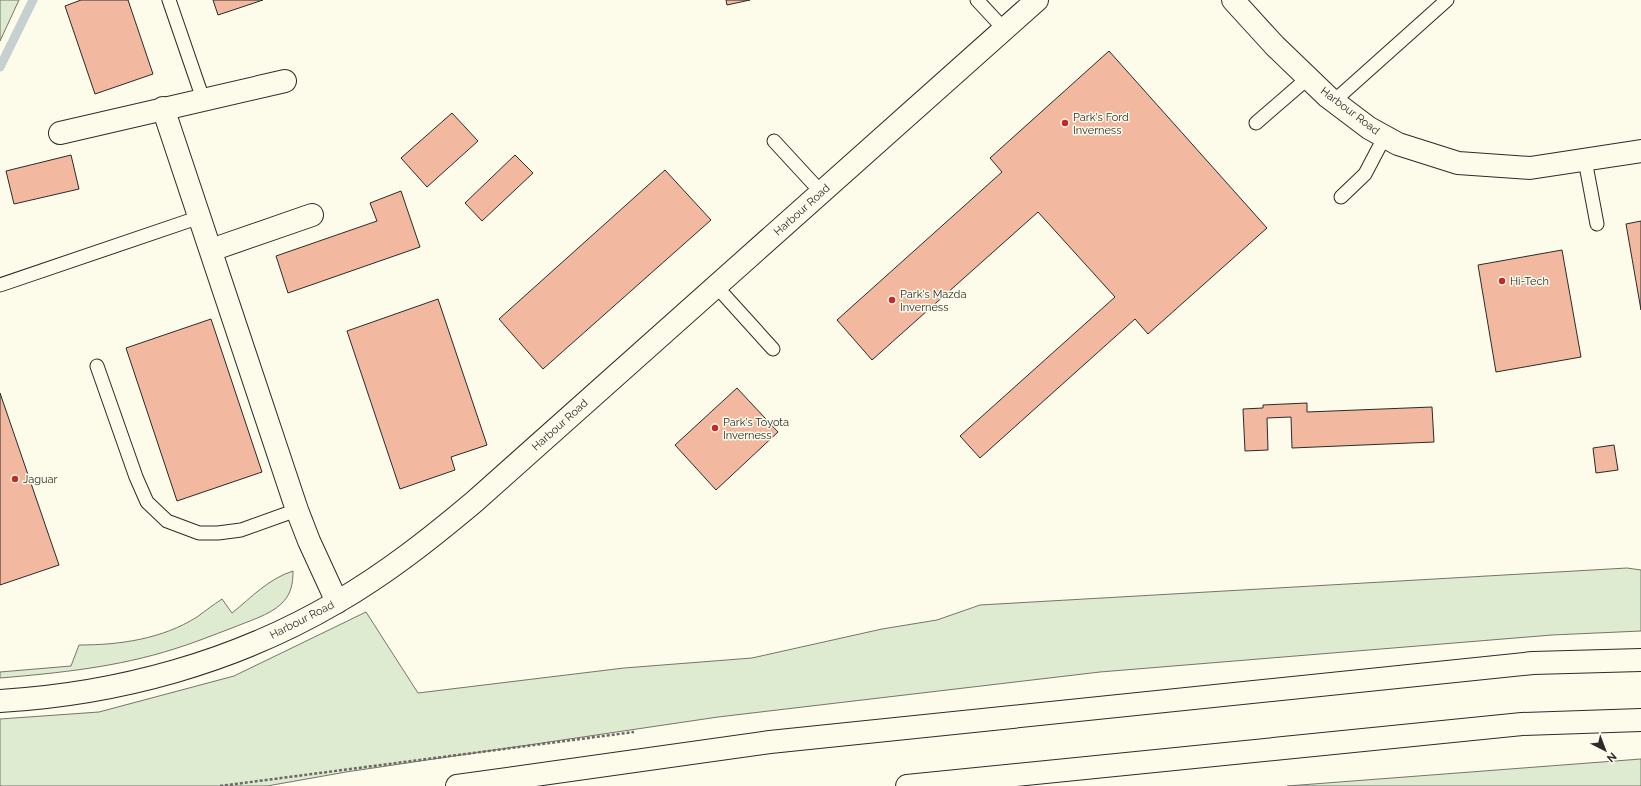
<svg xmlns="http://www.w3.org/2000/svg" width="1641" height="786" font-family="Raleway,sans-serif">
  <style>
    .green { fill: #deebd1; stroke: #74746e }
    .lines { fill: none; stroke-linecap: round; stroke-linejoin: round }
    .stream { stroke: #c7d0d0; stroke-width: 9 }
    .building { fill: #f2b8a0; stroke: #2b2b2b }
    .lane-casing { stroke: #2b2b2b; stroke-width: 15 }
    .street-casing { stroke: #2b2b2b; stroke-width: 24 }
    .secondary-casing { stroke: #2b2b2b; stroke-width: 24 }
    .highway-casing { stroke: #2b2b2b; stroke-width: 24 }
    .path { stroke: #6a6964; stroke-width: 2.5; stroke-dasharray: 3 2; stroke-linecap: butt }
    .lane { stroke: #fdfbea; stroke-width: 13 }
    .street { stroke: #fdfbea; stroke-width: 22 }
    .secondary { stroke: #fdfbea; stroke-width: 22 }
    .highway { stroke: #fdfbea; stroke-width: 22 }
    .poi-dot { fill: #c62828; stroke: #fdfbea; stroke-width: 1.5 }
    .labels { text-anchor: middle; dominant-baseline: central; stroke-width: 3; stroke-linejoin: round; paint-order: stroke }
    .street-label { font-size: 11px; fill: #2b2b2b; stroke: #fdfbea }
    .poi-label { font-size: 11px; fill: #2b2b2b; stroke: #fdfbea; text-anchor: start }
  </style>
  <rect width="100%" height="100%" fill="#fdfbea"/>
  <!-- green -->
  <path class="green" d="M0 0H19L0 41Z
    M1627 568 1641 570V631L1552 635 1100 672 718 717 346 772 267 786H0V719L99 712 234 676 366 612 418 693 624 668 752 658 882 629 937 620 980 605Z
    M293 571C293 584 291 595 281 604 270 615 246 622 232 628 213 635 194 643 174 649 118 667 59 673 0 678V672L71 666 79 645C120 645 162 639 197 617 205 611 213 605 222 599L232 613C252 597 268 579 293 571Z
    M1641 759V786H1287Z"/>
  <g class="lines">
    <!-- stream -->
    <path class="stream" d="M0 67 33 0"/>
  </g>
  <!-- building -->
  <path class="building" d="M81 0H128L153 74 95 94 65 6Z
    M213 0H263L218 15Z
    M726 0H750L727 5Z
    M1109 51 1267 228 1148 334 1135 319 980 458 960 436 1115 297 1038 212 872 360 837 320 1002 172 990 158Z
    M452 113 478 141 427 187 401 158Z
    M71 155 79 189 14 204 6 171Z
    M515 155 533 173 482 221 465 203Z
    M665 170 711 220 543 369 499 319Z
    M401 191 420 247 288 293 276 256 377 221 370 203Z
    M1641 221V310L1626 224Z
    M1562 250 1581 357 1496 372 1478 265Z
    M438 299 487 445 451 457 455 470 400 489 347 331Z
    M211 319 262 472 177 501 126 348Z
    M737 388 778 432 716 490 675 445Z
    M0 393 59 565 0 585Z
    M1307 403V412L1432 407 1434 442 1292 448 1291 417 1267 418 1268 450 1245 451 1243 409 1263 408V405Z
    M1614 445 1618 470 1596 473 1593 448Z"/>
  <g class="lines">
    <defs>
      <path id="lane" d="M169 0 203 99
        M977 0 1004 29
        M1334 101 1447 0
        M1256 123 1308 78
        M774 141 821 192
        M1585 160 1597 224
        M1341 197 1365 174 1385 136
        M0 285 200 217
        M716 286 773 349
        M97 366 136 477 147 502 167 521 199 533H218L241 530 297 510"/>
      <path id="street" d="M1233 0 1275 46 1328 97 1369 128 1398 144 1458 163 1530 168 1641 151
        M163 108 297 510 309 541 337 602
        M60 133 285 81
        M211 250 312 215"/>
      <path id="secondary" d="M0 701C118 694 235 662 337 602 387 573 431 538 474 502L1037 0"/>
      <path id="highway" d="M457 786 770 742 1533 663 1641 660
        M907 786 1522 724 1641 720"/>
    </defs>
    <!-- lane casing -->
    <use href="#lane" class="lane-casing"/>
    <!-- street casing -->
    <use href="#street" class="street-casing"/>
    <!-- secondary casing -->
    <use href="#secondary" class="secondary-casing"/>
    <!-- highway casing -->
    <use href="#highway" class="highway-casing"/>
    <!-- path -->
    <path class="path" d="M220 786 634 732"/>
    <!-- lane -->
    <use href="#lane" class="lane"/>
    <!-- street -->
    <use href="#street" class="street"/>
    <!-- secondary -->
    <use href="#secondary" class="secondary"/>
    <!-- highway -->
    <use href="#highway" class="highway"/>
  </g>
  <!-- markers -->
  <g class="poi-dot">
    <circle cx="1065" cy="123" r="4"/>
    <circle cx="1502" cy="281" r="4"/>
    <circle cx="892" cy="300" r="4"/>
    <circle cx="715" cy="428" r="4"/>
    <circle cx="15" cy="479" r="4"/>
  </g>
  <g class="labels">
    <!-- street labels -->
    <g class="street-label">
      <text transform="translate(1350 111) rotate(37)">Harbour Road</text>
      <text transform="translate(802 210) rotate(-42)">Harbour Road</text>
      <text transform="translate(560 425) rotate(-42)">Harbour Road</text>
      <text transform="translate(302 620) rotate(-27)">Harbour Road</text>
    </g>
    <!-- poi labels -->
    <g class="poi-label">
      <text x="1073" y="117">Park's Ford<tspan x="1073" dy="13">Inverness</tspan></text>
      <text x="1510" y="281">Hi-Tech</text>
      <text x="900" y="294">Park's Mazda<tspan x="900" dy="13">Inverness</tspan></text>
      <text x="723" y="422">Park's Toyota<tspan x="723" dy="13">Inverness</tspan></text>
      <text x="23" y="479">Jaguar</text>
    </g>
  </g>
  <!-- north arrow -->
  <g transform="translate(1605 750) rotate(138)" stroke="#fdfbea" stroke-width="3" paint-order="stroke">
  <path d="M0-3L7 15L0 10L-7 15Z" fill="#2b2b2b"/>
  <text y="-6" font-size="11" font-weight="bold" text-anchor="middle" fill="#2b2b2b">N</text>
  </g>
</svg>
